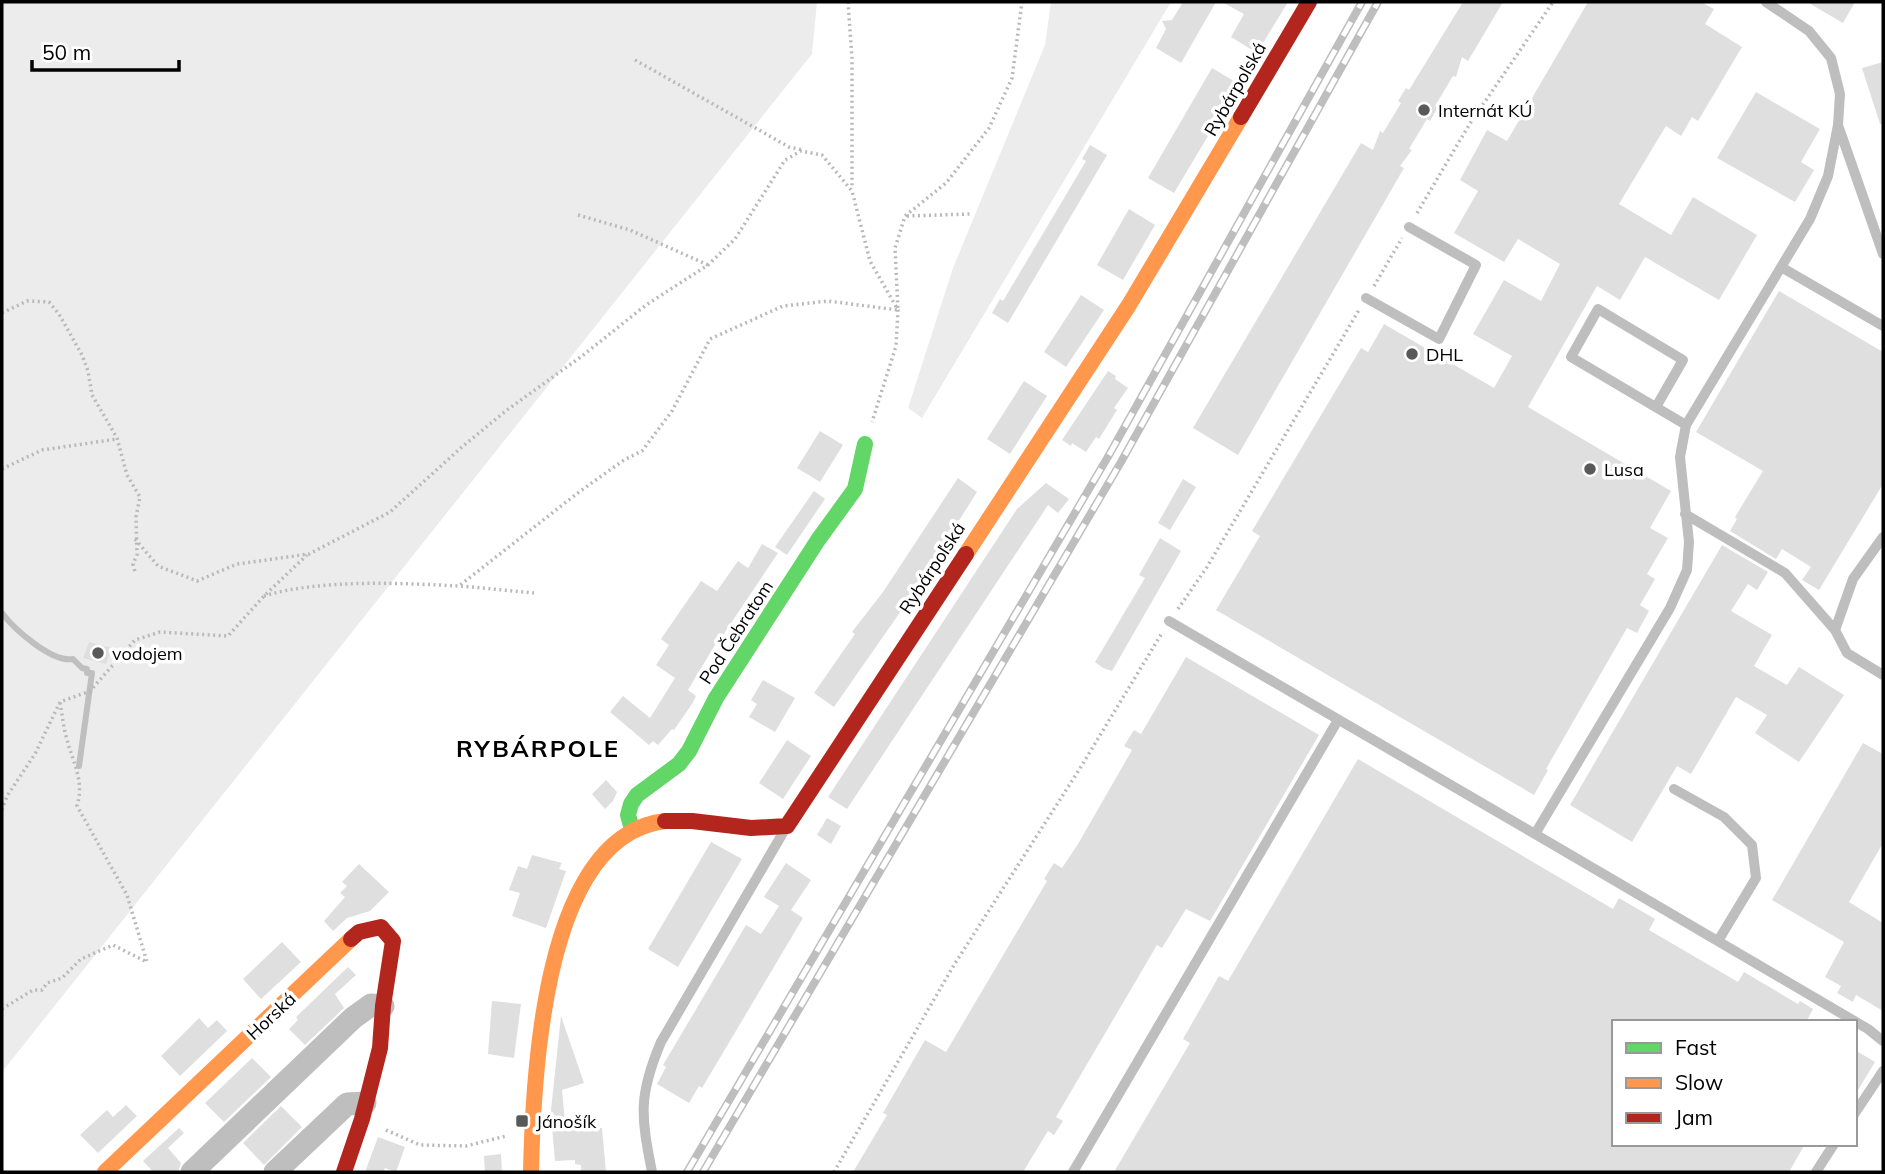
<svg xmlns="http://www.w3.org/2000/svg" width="1885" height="1174" font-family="Mulish,sans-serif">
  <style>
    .green { fill: #ececec }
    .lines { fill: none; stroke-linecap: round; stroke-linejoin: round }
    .stream { stroke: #bfbfbf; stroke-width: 6 }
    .building { fill: #dfdfdf }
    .path { stroke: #b9b9b9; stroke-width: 3.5; stroke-dasharray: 2 3.5; stroke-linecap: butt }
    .lane { stroke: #bebebe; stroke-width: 10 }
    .street { stroke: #bebebe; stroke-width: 23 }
    .fast { stroke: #63d668; stroke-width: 16 }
    .slow { stroke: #ff974d; stroke-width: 16 }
    .jam { stroke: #b3261e; stroke-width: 16 }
    .rail-casing { stroke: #bebebe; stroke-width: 8 }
    .rail { stroke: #fff; stroke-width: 5; stroke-dasharray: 16; stroke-linecap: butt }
    .poi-dot { fill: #595959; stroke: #fff; stroke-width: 2.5 }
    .labels { text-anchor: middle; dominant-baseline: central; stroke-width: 7; stroke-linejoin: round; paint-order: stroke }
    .street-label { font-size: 18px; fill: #000; stroke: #fff }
    .poi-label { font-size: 18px; fill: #000; stroke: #fff; text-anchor: start }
    .district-label { font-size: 24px; font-weight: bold; letter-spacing: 2px; fill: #000; stroke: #fff }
  </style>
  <rect width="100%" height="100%" fill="#fff"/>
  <!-- green -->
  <path class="green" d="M2 2H817L812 54 2 1072Z
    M1051 2H1171L922 418 908 408 953 268 1045 45Z"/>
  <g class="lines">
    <!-- stream -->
    <path class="stream" d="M2 613C14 629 52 663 73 659L82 668 87 669V673H92L79 766"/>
  </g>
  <!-- building -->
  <path class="building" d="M1183 2H1216L1181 63 1156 48 1166 29 1162 21 1172 20Z
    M1222 2H1288L1257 53 1231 37 1244 14Z
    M1463 2H1503L1468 61 1462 57 1456 77 1453 76 1435 106 1438 107 1430 121 1427 119 1409 149 1412 150 1400 166 1404 168 1238 455 1193 428 1361 143 1373 150 1380 131 1383 133 1401 103 1398 101 1406 88 1409 90Z
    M1588 2H1701L1714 9 1705 24 1742 47 1698 121 1692 117 1681 136 1666 126 1619 204 1671 235 1693 197 1757 235 1719 300 1645 257 1620 300 1597 286 1528 407 1671 491 1650 528 1668 538 1647 574 1655 579 1640 605 1649 611 1637 633 1627 628 1546 769 1548 770 1534 795 1216 610 1260 536 1252 531 1361 348 1368 352 1384 324 1494 388 1512 356 1473 334 1504 280 1541 301 1560 264 1518 239 1504 262 1454 233 1478 191 1460 180 1487 130 1507 141Z
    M1807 2H1855L1843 23Z
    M1883 62V124H1880L1862 68Z
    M1212 68 1239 84 1174 193 1148 178Z
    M1756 92 1820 129 1801 162 1814 170 1795 202 1717 158Z
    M1090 145 1107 155 1008 323 992 313 1000 299 1003 301 1086 161 1082 159Z
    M1129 209 1155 225 1123 280 1097 265Z
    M1779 291 1883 352V484L1819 590 1802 580 1811 567 1782 549 1776 559 1730 531 1737 519 1735 517 1763 471 1696 432Z
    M1081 295 1104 310 1066 367 1044 352Z
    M1108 371 1116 376 1115 379 1128 388 1114 408 1117 410 1099 439 1096 437 1086 452 1072 443 1071 446 1062 440Z
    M1024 381 1047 396 1010 454 987 439Z
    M820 431 843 445 820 482 797 468Z
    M958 478 977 492 912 595 834 707 814 693 855 634 852 632 883 592Z
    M1183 479 1196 487 1170 530 1158 523Z
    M1046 483 1069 499 1058 513 1048 505 847 809 828 797 1017 509Z
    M814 491 825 499 787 555 775 547Z
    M1160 538 1181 551 1112 671 1103 668 1095 662 1145 578 1139 575Z
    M762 544 778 553 721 638 718 640 688 690 696 696 692 704 674 730 672 729 658 745 653 741 649 745 610 712 623 696 650 718 675 678 656 665 669 645 661 639 701 581 717 591 738 561 748 568Z
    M1722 545 1768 572 1757 590 1748 584 1731 611 1772 635 1754 666 1787 685 1799 667 1844 695 1799 762 1755 733 1767 715 1736 697 1691 774 1677 766 1632 842 1570 805Z
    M89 642 112 648 106 664 83 658Z
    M1186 657 1319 735 1210 921 1186 909 1162 948 1157 945 1056 1117 1063 1121 1054 1135 1048 1131 1023 1172H853L887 1115 883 1113 925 1040 946 1052 1047 881 1044 879 1054 863 1062 868 1078 844 1132 750 1124 746 1134 730 1141 734Z
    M763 680 795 698 775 732 749 717 757 704 751 700Z
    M787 740 811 756 783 799 759 783Z
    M1863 743 1883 754V843L1849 902 1883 923V1011L1856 995 1853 1002 1837 993 1841 986 1825 977 1844 942 1772 900Z
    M1358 759 1613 909 1619 898 1655 919 1649 930 1738 982 1744 972 1798 1004 1800 1001 1813 1009 1806 1022H1614V1144H1805L1789 1172H1114L1190 1043 1183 1039 1219 976 1228 981Z
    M606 780 617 792 613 801 605 809 592 794Z
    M827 818 841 826 831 844 817 835Z
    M711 842 742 859 678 967 648 949Z
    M532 855 562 863 559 869 566 871 546 928 512 916 520 893 509 890 518 866 527 869Z
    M786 863 811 880 791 910 803 918 702 1088 699 1086 689 1103 657 1084 666 1067 663 1065 746 925 761 934 779 906 764 897Z
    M359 864 389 892 370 911 347 918 333 931 324 921 345 897 340 893 347 886 342 882Z
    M282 942 301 962 261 999 243 979Z
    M348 967 356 975 335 994 344 1008 305 1045 289 1029 298 1020 296 1017Z
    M492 1001 521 1004 514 1058 488 1054Z
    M561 1016 584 1083 562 1090 565 1122 592 1120 593 1128H602L606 1172H581V1165L575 1164V1160L555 1161 552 1127H550L551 1110Z
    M199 1018 208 1028 217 1020 227 1031 180 1076 161 1056Z
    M1855 1050 1875 1062 1855 1095Z
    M252 1058 271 1077 224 1122 205 1103Z
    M126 1105 137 1116 98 1153 80 1135 107 1110 113 1117Z
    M281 1106 302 1127 264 1165 243 1143Z
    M179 1128 184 1133 168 1148 181 1163 178 1172H153L143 1161Z
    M378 1137 405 1147 396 1172 385 1168 383 1172H365Z
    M501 1154 502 1172H485L484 1156Z"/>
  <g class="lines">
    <!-- path -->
    <path class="path" d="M848 2 852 58V189
      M635 60 789 147 803 150
      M1417 213 1469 125 1553 2
      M578 215 630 230 708 265
      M907 216 970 214
      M1374 286 1402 238
      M2 313 27 301 49 302 59 314 82 355 88 371 92 395 117 438 127 475 140 497 136 517 137 555 133 564 135 572
      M2 469 42 450 117 439
      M135 539 158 566 197 581 237 564 309 554 390 512 463 446 507 410 582 356 646 305 708 265 735 239 785 160 801 151 822 155 852 191 870 261 898 310 896 346 872 422
      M461 586 534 593
      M264 596C319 579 400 583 459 586L579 492 624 460 642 451 672 411 710 339 783 306 828 301 898 310 895 248 905 216 946 183 989 128 1012 78 1022 2
      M1178 609 1207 567 1359 310
      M2 810 7 796 35 754 60 702 90 691 135 640 160 632 228 636 264 596 307 555
      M2 1009 33 990H42L47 983 62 978 81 959 113 945 147 962 127 895 77 806C85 780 72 761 66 736 63 725 62 713 60 702
      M386 1130 420 1145 466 1146 506 1136
      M834 1172 954 965 1079 770 1162 633"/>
    <!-- lane -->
    <path class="lane" d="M1766 2 1809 31 1831 58 1840 94 1838 125 1828 176 1810 219 1686 425 1680 457 1689 542 1687 570 1670 608 1535 834 1868 1029 1883 1041
      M1839 128 1883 254
      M1781 267 1883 326
      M1366 298 1439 339 1476 265 1409 227
      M1656 407 1683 360 1598 309 1571 357 1686 425
      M1685 514 1785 573 1835 630
      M1883 537 1853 579 1835 630 1847 653 1883 675
      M1169 621 1535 834
      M1674 789 1724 817 1752 845 1756 878 1718 941
      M1855 1113 1883 1071
      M652 1172C641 1116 638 1096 661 1042L784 831
      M1073 1172 1338 720
      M1816 1172 1834 1144"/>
    <!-- street -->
    <path class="street" d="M192 1172 353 1018 371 1005 383 1006
      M275 1172 347 1104 365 1103"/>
    <!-- fast -->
    <path class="fast" d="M632 829 628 815 631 804 637 795 679 764 689 751 716 698 818 540 855 489 865 444"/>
    <!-- slow -->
    <path class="slow" d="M966 554 1129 305 1241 117
      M105 1172 351 939
      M531 1172C533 1079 542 836 665 821"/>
    <!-- jam -->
    <path class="jam" d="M1241 117 1309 2
      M665 821H692L751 828 787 826 966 554
      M344 1172 362 1119 380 1048 383 1006 393 941 381 927 359 932 351 939"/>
    <defs>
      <path id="rail" d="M687 1172 1109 455 1362 2
        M703 1172 1121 462 1378 2"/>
    </defs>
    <!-- rail casing -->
    <use href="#rail" class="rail-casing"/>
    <!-- rail -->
    <use href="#rail" class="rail"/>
  </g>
  <!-- markers -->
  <g class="poi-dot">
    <circle cx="1424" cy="110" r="7"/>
    <circle cx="1412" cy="354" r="7"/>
    <circle cx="1590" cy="469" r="7"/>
    <circle cx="98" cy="653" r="7"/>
    <rect x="515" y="1114" width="14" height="14" rx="3.5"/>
  </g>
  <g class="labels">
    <!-- street labels -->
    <g class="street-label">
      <text transform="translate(1235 89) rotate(-60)">Rybárpoľská</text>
      <text transform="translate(932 568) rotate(-57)">Rybárpoľská</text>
      <text transform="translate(736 632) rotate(-57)">Pod Čebratom</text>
      <text transform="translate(271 1016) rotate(-43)">Horská</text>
    </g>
    <!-- poi labels -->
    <g class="poi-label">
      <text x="1438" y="110">Internát KÚ</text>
      <text x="1426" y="354">DHL</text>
      <text x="1604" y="469">Lusa</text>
      <text x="112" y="653">vodojem</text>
      <text x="536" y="1121">Jánošík</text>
    </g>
    <!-- district labels -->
    <g class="district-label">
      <text x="538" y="748">RYBÁRPOLE</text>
    </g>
  </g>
  <!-- border -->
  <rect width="1885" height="1174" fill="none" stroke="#000000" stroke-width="7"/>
  <!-- legend -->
  <rect x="1612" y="1020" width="245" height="126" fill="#ffffff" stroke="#999999" stroke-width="2"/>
  <rect x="1626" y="1043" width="35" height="10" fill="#63d668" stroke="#999999" stroke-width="2"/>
  <text x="1675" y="1055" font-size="21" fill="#000000">Fast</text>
  <rect x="1626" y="1078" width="35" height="10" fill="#ff974d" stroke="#999999" stroke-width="2"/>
  <text x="1675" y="1090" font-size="21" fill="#000000">Slow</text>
  <rect x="1626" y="1113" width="35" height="10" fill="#b3261e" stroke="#999999" stroke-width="2"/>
  <text x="1675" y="1125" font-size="21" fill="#000000">Jam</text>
  <!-- scale -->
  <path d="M32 60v10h147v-10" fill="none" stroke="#000000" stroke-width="3.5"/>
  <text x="42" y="60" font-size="21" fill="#000000" stroke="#ffffff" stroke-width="5" paint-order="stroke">50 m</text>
</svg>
